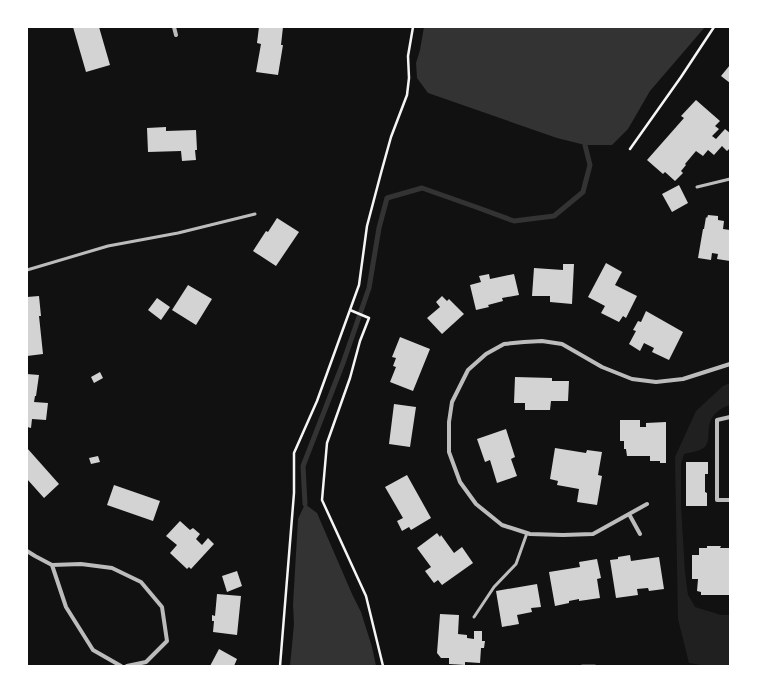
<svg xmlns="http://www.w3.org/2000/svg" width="757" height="693" font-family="Spectral,serif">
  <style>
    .green { fill: #202020 }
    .water { fill: #333 }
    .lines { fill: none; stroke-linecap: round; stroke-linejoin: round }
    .stream { stroke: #333; stroke-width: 5 }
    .building { fill: #d3d3d3 }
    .path { stroke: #f5f5f5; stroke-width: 2.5 }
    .service { stroke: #bcbcbc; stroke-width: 3 }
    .minor { stroke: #bcbcbc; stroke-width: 4 }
  </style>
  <rect width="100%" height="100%" fill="#111"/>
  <!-- green -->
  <path class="green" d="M730 383V405C720 408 711 415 709 426 708 433 710 445 702 449 698 451 689 453 684 454L681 464V506L685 572 688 595 695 607 721 615H730V666H706L689 663 678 619 675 457 696 411 723 386Z"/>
  <!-- water -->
  <path class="water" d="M424 27H705L650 91 628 129 612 145H585L557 138 428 93 417 78 416 63 420 50Z
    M305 504 317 513 352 594 361 612 372 647 376 666H290L294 624 293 605 298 519Z"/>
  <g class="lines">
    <!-- stream -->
    <path class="stream" d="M305 504 303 466 343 363 369 288 379 228 387 198 422 188 476 207 514 221 554 216 583 192 590 165 585 145"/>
  </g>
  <!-- building -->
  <path class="building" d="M73 27H99L110 65 86 72Z
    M259 27H283L281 45H283L278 75 256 72 261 44 257 43Z
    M730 65V83L721 76Z
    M696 100 720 121 715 126 719 129 712 136 716 139 725 129 730 133V148L727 151 722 146 714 155 708 150 703 156 696 151 685 164 686 165 681 171 683 173 675 181 665 172 663 174 647 160 684 118 681 116Z
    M166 127V131L196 130 197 150H195L196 160 182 161 181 151 148 152 147 128Z
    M679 185 688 203 672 212 662 194Z
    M708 215 718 216V220L724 221 723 229 730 230V261L717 259 718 254 712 253 711 260 698 258 703 229H704L706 217 707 218Z
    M277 218 299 232 276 266 253 251 266 231 268 232Z
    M606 263 622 272 615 285 637 296 626 318 623 316 619 322 601 313 605 306 588 297Z
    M563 264H574L572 304 550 302V296H532L534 268 563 270Z
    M489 274 490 279 514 274 519 295 502 298 503 301 488 305 489 307 476 310 470 285 481 282 479 276Z
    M188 285 212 299 196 325 172 310Z
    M39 296 41 316H39L43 354 27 356V297Z
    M442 296 447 301 449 299 464 314 442 334 427 318 440 307 436 302Z
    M157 298 170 307 161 320 148 310Z
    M646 311 683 332 669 360 652 352 654 348 644 343 640 351 629 344 636 331 633 330 638 321 641 322Z
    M400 337 430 349 413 391 390 382 396 367 393 366 396 358 392 357Z
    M100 372 103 378 94 383 91 377Z
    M27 374 39 375 36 396H35L34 402 48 403 46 420 32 419 31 428 27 427Z
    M515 377 552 378V381H569L568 401H551L550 410H525V403H514Z
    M394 404 416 407 410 447 389 444Z
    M620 420H640V427H646V423L666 422V463H660V461H650V456H627L626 449H624V441H620Z
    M506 429 515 457 511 459 517 476 497 483 490 460 485 462 477 439Z
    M27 448 59 484 44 498 27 479Z
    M555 448 586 453 587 450 602 452 598 475 602 476 597 505 577 502 579 489 557 485 558 481 550 479Z
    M98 456 100 462 91 464 89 458Z
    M686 462H708V474H705V492L707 493V506H686Z
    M407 475 431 518 411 530 409 527 402 531 397 521 403 518 385 487Z
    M114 485 160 501 153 521 107 505Z
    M180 521 190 530 193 528 200 534 196 539 202 545 208 538 214 544 191 569 189 567 187 569 170 553 177 545 166 536Z
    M437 533 440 537 441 535 454 553 462 547 473 563 442 585 438 580 434 583 425 571 431 567 417 548Z
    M707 546H721L720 548H729V556H730V595H701V592L697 591 698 579H692V555H699V548H707Z
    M630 555 631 561 659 557 664 589 649 591 648 588 637 589 638 595 616 598 610 560 618 559V557Z
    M597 559 601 578 597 579 600 598 579 601V599L569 601V603L555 606 549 572 580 567 579 562Z
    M237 571 242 586 227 592 222 576Z
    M537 584 541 607 531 608 532 612 517 615 519 624 502 627 496 591Z
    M217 594 241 596 237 635 213 632 214 621H212V615L215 616Z
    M440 614 459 615 458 634 467 635V638L474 639V631H482V641H485L484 648H481L480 663 465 662V665L449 664V658H441L437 653Z
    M219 649 237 659 234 666H210Z"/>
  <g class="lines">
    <!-- path -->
    <path class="path" d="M630 149 681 77 714 27
      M350 310 369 318 360 341 350 378 327 443 322 500 366 596 383 666
      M280 666 294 493V453L317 401 359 285 367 226 381 173 391 137 407 95 409 78 408 56 413 27
      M582 666H595"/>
    <!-- service -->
    <path class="service" d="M697 187 730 179
      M27 270 108 246 178 233 255 214
      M474 617 494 587 516 564 527 533"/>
    <!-- minor -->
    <path class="minor" d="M174 27 176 35
      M730 417 717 420V500H730
      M647 504 593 534 563 535 530 534 502 525 476 504 460 482 449 452V422L452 402 468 370 486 354 504 344 524 342 542 341 562 344 602 367 632 379 656 382 683 379 730 364
      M629 514 640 534
      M27 551 35 556 52 565 81 564 112 568 141 582 162 607 167 641 146 662 127 666
      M52 565 66 607 93 650 121 666"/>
  </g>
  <!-- border -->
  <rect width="757" height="693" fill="none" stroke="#ffffff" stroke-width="56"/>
</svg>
